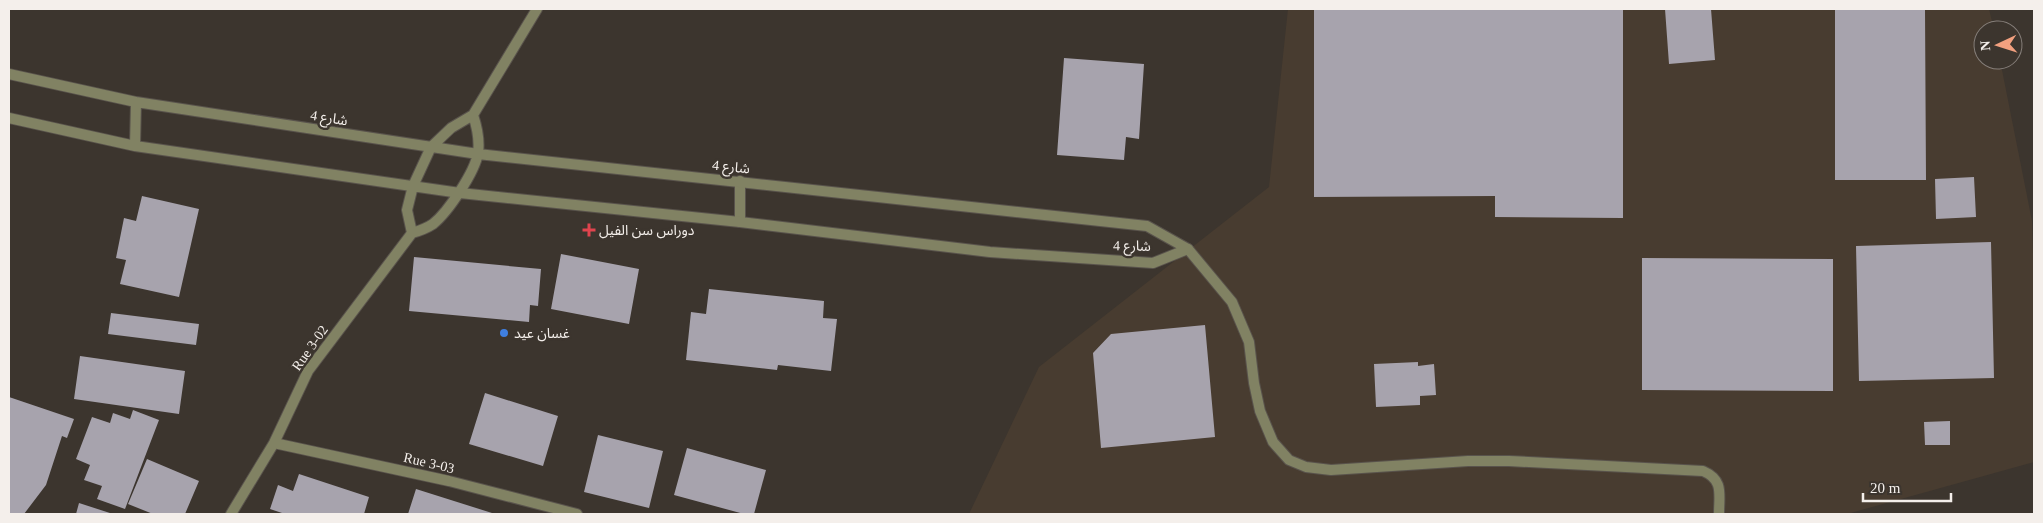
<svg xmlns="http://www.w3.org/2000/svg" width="2043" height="523" font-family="'Times New Roman','Noto Sans Arabic',serif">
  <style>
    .built { fill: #483c30 }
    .building { fill: #a7a3ad }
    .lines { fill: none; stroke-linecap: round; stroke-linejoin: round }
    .service-casing { stroke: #59534c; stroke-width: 12 }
    .minor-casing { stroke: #59534c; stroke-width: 12 }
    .service { stroke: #818263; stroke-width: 10 }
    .minor { stroke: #818263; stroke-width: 10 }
    .health-dot { fill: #e0444e; stroke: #3c352e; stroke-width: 2 }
    .shop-dot { fill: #3f7fe0; stroke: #3c352e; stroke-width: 2 }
    .labels { text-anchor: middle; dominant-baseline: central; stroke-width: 5; stroke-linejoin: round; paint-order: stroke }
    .street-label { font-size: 14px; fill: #f4efeb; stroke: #3c352e }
    .poi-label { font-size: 14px; fill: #f4efeb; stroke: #3c352e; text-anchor: start }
  </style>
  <rect width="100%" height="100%" fill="#3c352e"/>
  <!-- built -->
  <path class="built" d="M1288 9H1989L1994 30H1983V60H2000L2032 221 2034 286V462L1847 514H969L1039 367 1269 187Z"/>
  <!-- building -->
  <path class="building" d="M1314 9H1623V218L1495 217V196L1314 197Z
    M1665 9H1711L1715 60 1669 64Z
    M1835 9H1925L1926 180H1835Z
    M1064 58 1144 64 1139 139 1126 137 1124 160 1057 155Z
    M1974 177 1976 217 1936 219 1935 179Z
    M142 196 199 209 179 297 120 284 126 260 116 258 124 218 136 221Z
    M1991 242 1994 378 1859 381 1856 246Z
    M561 254 639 269 629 324 551 309Z
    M414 257 541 269 538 306 530 305 529 322 409 311Z
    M1642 258 1833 259V391L1642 390Z
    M709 289 824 301 823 318 837 319 831 371 778 365 777 370 686 360 691 312 706 314Z
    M111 313 199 324 196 345 108 334Z
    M1205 325 1215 437 1101 448 1093 353 1111 334Z
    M80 356 185 371 179 414 74 399Z
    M1418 362V366L1434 364 1436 395 1420 396V405L1376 407 1374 364Z
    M485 393 558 416 543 466 469 444Z
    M9 397 74 419 67 438 62 436 46 485 24 514H9Z
    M133 410 159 420 125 509 97 499 102 486 84 480 90 465 76 459 92 417 110 423 113 413 130 419Z
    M1950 421V445H1925L1924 422Z
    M598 435 663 451 649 508 584 492Z
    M687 448 766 470 754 514H744L674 495Z
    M147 459 199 481 185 514H153L128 504Z
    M299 474 369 497 364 514H282V513L270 509 278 485 293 491Z
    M416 489 492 513V514H408Z
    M79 503 113 514H76Z"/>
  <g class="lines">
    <defs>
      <path id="service" d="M740 222V181
        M1188 249 1232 302 1249 342 1254 383 1260 411 1273 442 1289 460 1306 467 1331 470 1468 461H1509L1703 471C1724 480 1719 494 1719 514"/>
      <path id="minor" d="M9 74 136 102 478 154 1147 226 1188 249
        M9 118 135 146 460 193 740 222 990 252 1153 263 1188 249
        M135 146 136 102
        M412 233 407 210 413 186 431 147 451 128 473 115 537 9
        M412 233C419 231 427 228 433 224 448 212 475 172 478 153 480 139 477 127 473 115
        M274 443 449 481 577 514
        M231 514 274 443 308 371 412 233"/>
    </defs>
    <!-- service casing -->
    <use href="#service" class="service-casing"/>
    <!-- minor casing -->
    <use href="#minor" class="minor-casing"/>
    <!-- service -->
    <use href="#service" class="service"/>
    <!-- minor -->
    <use href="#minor" class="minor"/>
  </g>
  <!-- markers -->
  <path class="health-dot" d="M586.5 222.5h5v5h5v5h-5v5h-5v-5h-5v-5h5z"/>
  <circle class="shop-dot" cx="504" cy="333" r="5"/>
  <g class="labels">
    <!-- street labels -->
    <g class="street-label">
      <text transform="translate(329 118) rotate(9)">شارع 4</text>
      <text transform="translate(731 167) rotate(6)">شارع 4</text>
      <text transform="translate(1132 246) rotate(1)">شارع 4</text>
      <text transform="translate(310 348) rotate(-55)">Rue 3-02</text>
      <text transform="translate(429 463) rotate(13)">Rue 3-03</text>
    </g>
    <!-- poi labels -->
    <g class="poi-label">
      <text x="599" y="230">دوراس سن الفيل</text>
      <text x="514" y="333">غسان عيد</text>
    </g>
  </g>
  <!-- border -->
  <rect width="2043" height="523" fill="none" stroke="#f4efeb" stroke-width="20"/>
  <!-- north arrow -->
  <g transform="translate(1998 45) rotate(266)"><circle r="24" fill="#3c352e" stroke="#867f7a"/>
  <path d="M0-4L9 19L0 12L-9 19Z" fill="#f2a07f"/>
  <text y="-8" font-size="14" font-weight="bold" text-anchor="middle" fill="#f4efeb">N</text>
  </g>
  <!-- scale -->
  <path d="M1863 493v8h88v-8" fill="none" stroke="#f4efeb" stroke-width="2.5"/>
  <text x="1870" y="493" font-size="15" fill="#f4efeb" stroke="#3c352e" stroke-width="4" paint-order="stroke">20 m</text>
</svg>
